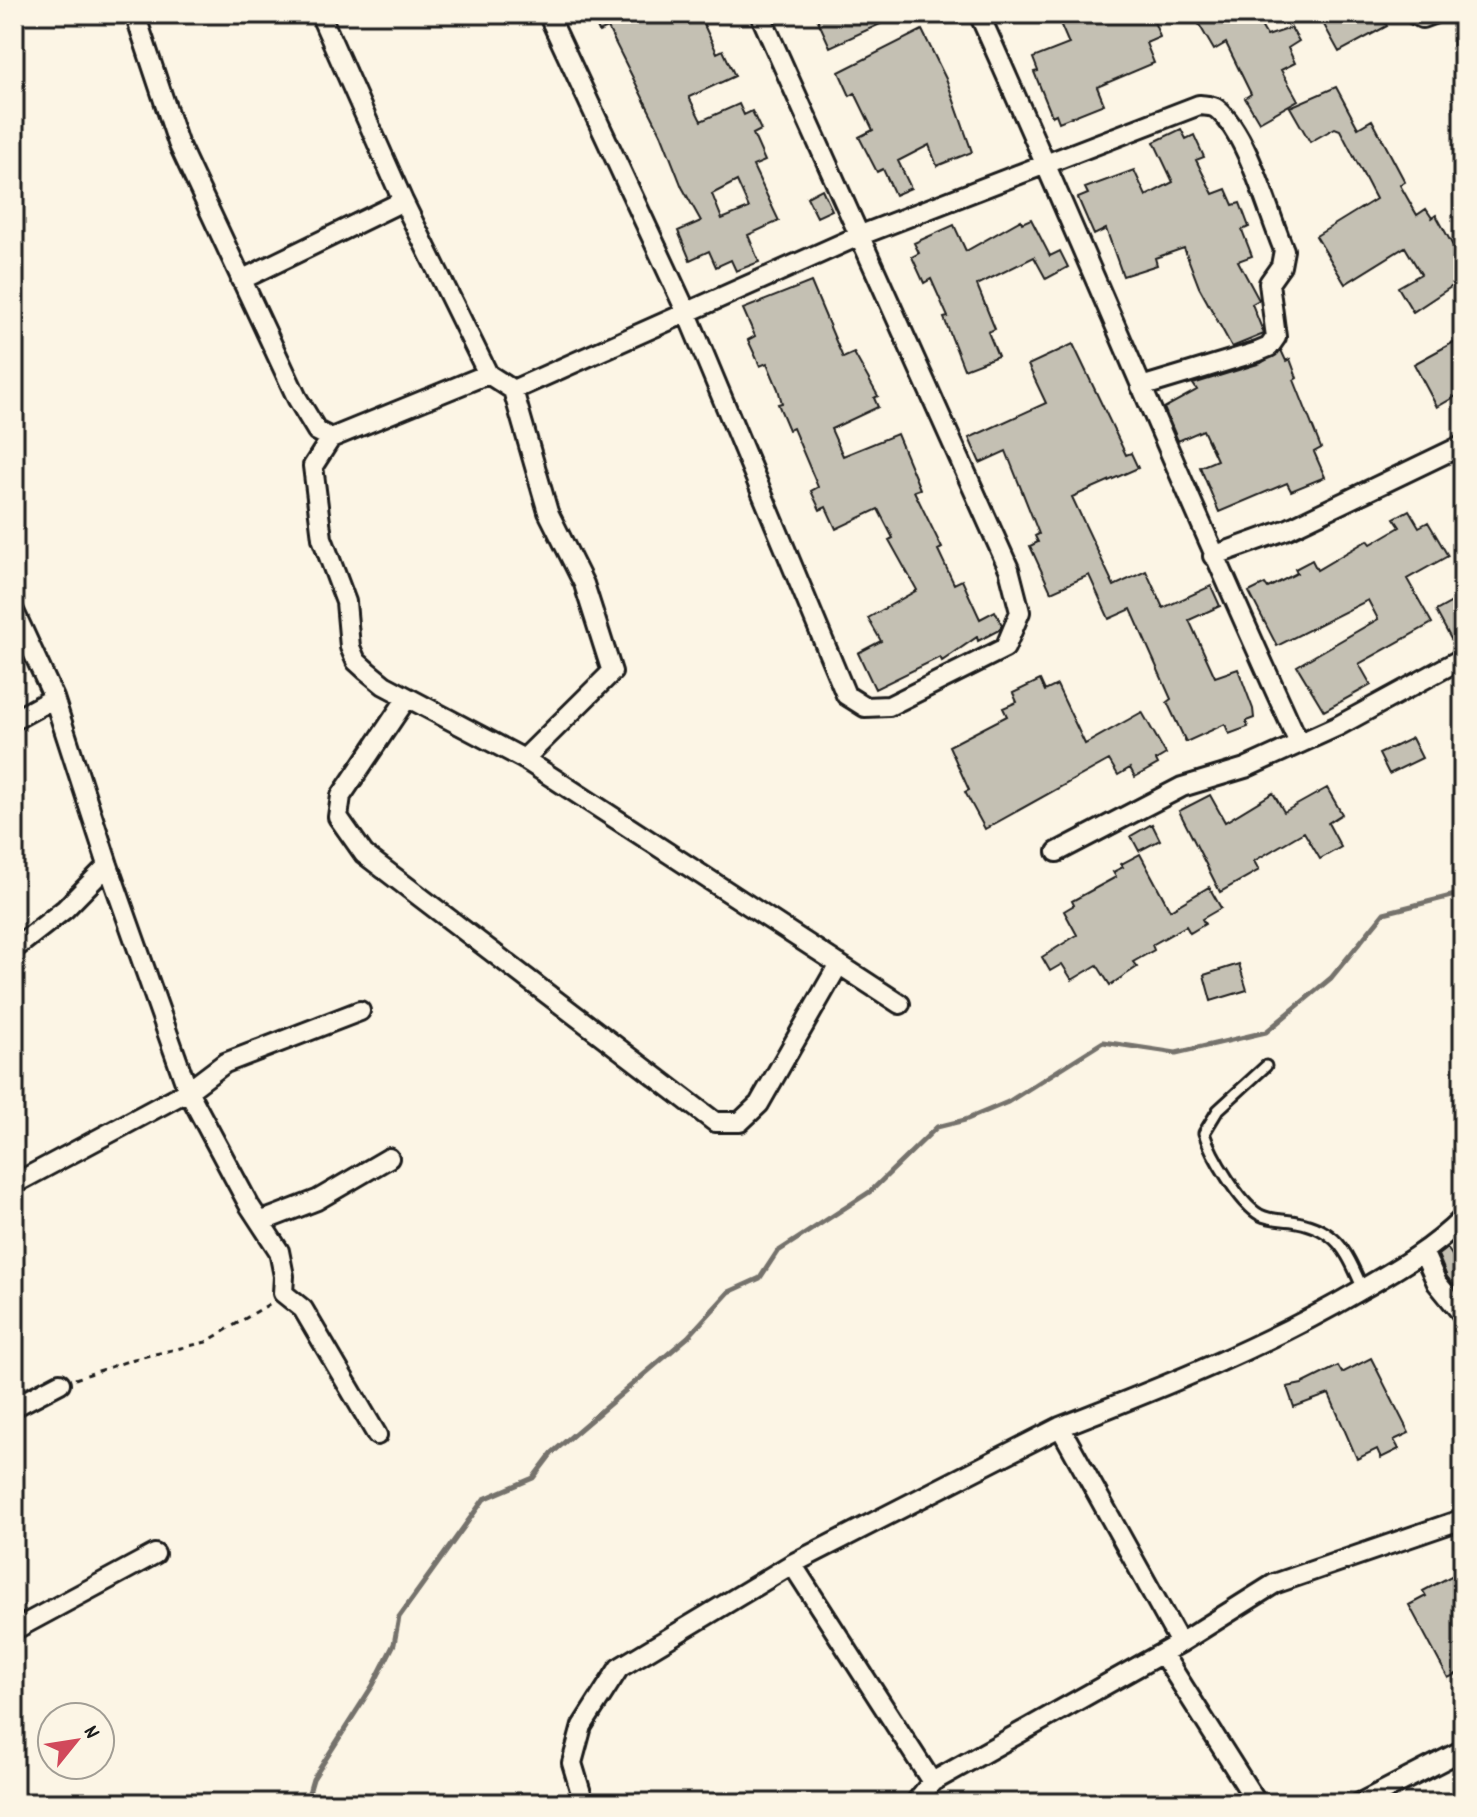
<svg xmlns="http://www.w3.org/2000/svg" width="1477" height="1817" font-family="Dekko,sans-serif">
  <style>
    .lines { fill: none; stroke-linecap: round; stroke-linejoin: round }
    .stream { stroke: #75726c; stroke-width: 5 }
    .building { fill: #c4c0b3; stroke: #1c1c1c; stroke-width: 2; fill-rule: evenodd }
    .service-casing { stroke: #1c1c1c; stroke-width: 15 }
    .minor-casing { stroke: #1c1c1c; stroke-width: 24 }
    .path { stroke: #1c1c1c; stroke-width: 3; stroke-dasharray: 6 6; stroke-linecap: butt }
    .service { stroke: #fcf5e5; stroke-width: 9 }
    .minor { stroke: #fcf5e5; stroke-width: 18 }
  </style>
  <rect width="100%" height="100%" fill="#fcf5e5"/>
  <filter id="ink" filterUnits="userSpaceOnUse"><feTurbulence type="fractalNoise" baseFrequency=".0125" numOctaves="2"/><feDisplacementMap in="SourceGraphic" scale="16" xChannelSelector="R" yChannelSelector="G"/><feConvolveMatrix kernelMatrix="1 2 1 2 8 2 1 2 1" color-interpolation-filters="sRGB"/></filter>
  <g filter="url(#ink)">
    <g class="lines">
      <!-- stream -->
      <path class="stream" d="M306 1803 313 1779 373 1685 394 1644 399 1617 484 1499 533 1478 552 1453 688 1337 729 1292 760 1278 777 1252 871 1191 937 1127 965 1120 1008 1102 1103 1042 1176 1053 1266 1032 1331 978 1384 913 1463 893"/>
    </g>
    <!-- building -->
    <path class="building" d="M591 14H699L717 53 723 50 735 76 689 97 701 121 739 104 744 115 752 111 761 130 753 134 765 161 753 166 779 221 748 235 759 262 736 271 731 260 716 267 709 251 690 260 678 231 701 221 682 187 661 134 608 28 599 32ZM737 181 749 208 722 219 712 194Z
      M815 14H902L830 47Z
      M1056 14H1151L1160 37 1146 43 1154 63 1097 87 1104 104 1059 122 1056 114 1052 116 1034 72 1038 71 1033 58 1069 44Z
      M1193 14H1254L1267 36 1291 28 1299 41 1288 48 1295 63 1281 70 1298 100 1259 122 1245 98 1251 94 1226 43 1214 50Z
      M1318 14H1380L1387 26 1339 52Z
      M922 30 947 81 972 152 937 166 929 145 898 161 911 188 895 195 883 169 877 172 859 137 873 130 855 93 850 96 839 72Z
      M1336 87 1358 128 1372 120 1405 182 1400 185 1417 215 1426 209 1432 218 1436 215 1463 264V279L1413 312 1398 287 1421 274 1405 247 1345 284 1316 236 1376 199 1340 130 1335 128 1310 142 1290 107Z
      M1181 129 1186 139 1194 135 1204 157 1196 160 1213 194 1226 189 1233 205 1240 203 1249 227 1242 230 1252 256 1238 261 1259 300 1252 304 1264 334 1232 347 1199 287 1184 248 1155 258 1157 265 1123 276 1106 229 1094 235 1078 198 1088 194 1085 188 1134 170 1146 196 1173 182 1154 142Z
      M822 189 832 210 817 217 807 197Z
      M1031 219 1050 256 1060 251 1068 267 1046 279 1034 257 977 285 995 329 988 332 998 356 964 369 944 318 948 317 931 279 924 283 912 257 919 253 914 243 954 225 966 251 1021 220 1022 223Z
      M811 282 843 358 854 353 878 396 874 398 878 407 831 429 843 456 897 434 920 489 914 491 942 548 938 550 954 584 962 580 980 619 995 611 1002 625 999 630 978 641 977 637 942 661 940 657 875 689 858 653 881 641 868 618 917 590 889 540 893 538 878 509 836 529 826 507 820 510 811 491 818 487 793 428 789 430 778 404 782 403 778 389 767 363 760 366 748 340 755 336 743 309Z
      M1463 337V392L1437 407 1414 364Z
      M1073 344 1126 455 1131 453 1138 468 1072 497 1114 586 1146 571 1163 608 1211 586 1220 606 1189 620 1215 677 1238 669 1253 709 1254 718 1246 721 1248 727 1229 734 1225 724 1186 742 1167 702 1171 699 1131 609 1109 619 1089 575 1051 592 1030 546 1038 542 1035 536 1039 534 1006 451 980 463 969 438 1046 403 1028 365Z
      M1281 350 1286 361 1290 359 1297 378 1294 380 1321 448 1314 452 1325 477 1291 491 1287 483 1219 512 1200 467 1217 460 1203 430 1178 441 1164 408 1197 390 1193 384 1261 363Z
      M1409 510 1419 527 1428 522 1448 556 1407 579 1432 623 1359 664 1371 685 1324 711 1297 666 1378 619 1368 600 1277 646 1249 592 1265 584 1268 588 1297 573 1295 569 1312 560 1317 570 1368 540 1371 544 1400 527 1394 518Z
      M1463 596V632L1451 639 1436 611Z
      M1040 680 1045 691 1057 685 1085 744 1142 712 1166 754 1156 760 1158 764 1135 777 1130 768 1118 775 1109 760 985 829 965 792 969 790 949 746 1007 716 1003 708 1017 702 1013 693Z
      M1412 738 1422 758 1389 774 1379 754Z
      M1327 788 1342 814 1328 823 1341 847 1320 859 1304 832 1254 861 1259 870 1220 892 1179 811 1210 795 1225 822 1273 793 1284 812Z
      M1152 824 1160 840 1139 851 1131 836Z
      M1140 854 1170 910 1209 887 1221 908 1202 919 1205 924 1190 933 1186 926 1152 945 1154 950 1133 962 1137 967 1110 985 1097 965 1072 980 1062 964 1050 971 1042 957 1077 935 1064 911 1074 905 1072 901 1116 877 1113 872 1123 867 1121 864Z
      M1239 964 1247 990 1211 1001 1204 975Z
      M1447 1248 1457 1262 1463 1258V1296L1447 1277 1438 1255Z
      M1371 1358 1409 1433 1394 1440 1399 1449 1381 1458 1377 1449 1357 1459 1329 1394 1294 1407 1287 1387 1302 1384 1338 1366 1342 1373Z
      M1453 1575 1456 1580 1463 1576V1671L1448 1678 1409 1605 1426 1596 1423 1591Z"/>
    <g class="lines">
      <defs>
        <path id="service" d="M1266 1066 1218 1110 1204 1133C1211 1155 1240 1204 1260 1215 1272 1221 1284 1219 1297 1222 1339 1230 1347 1254 1363 1289"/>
        <path id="minor" d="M135 14 178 143 297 398 317 431 331 438 488 374
          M320 14 403 201 488 374 513 390 548 512 584 584 612 672 524 759
          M548 14 686 311 846 695 865 707 889 706 1005 648 1020 612 1009 569 760 14
          M979 14C1088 256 1188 502 1299 743
          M1414 14 1422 18 1433 14
          M241 280 403 201
          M513 390 861 235 1199 105C1206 106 1212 105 1217 109 1248 134 1268 213 1284 250L1281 266 1269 283 1276 337 1269 347 1257 352 1141 387
          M331 438 313 466 322 538 346 602 350 647 356 661 367 671 384 685 524 759 900 1004
          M1213 556 1288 529 1463 445
          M14 611 54 698 108 865 188 1091 249 1205 279 1251 284 1276 283 1293 303 1309 377 1435
          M407 698 341 796 338 817 364 854 715 1122H740L759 1104 839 964
          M14 720 54 698
          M1057 852 1182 787 1245 768 1338 726 1463 658
          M14 949 65 909 108 865
          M14 1184 188 1091 225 1063 360 1011
          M260 1222 317 1200 389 1158
          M1424 1254 1437 1283 1463 1315
          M14 1407 60 1383
          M792 1564 932 1782
          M14 1630 155 1554
          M1180 1643 1060 1427C1163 1387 1264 1347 1359 1291 1397 1269 1432 1249 1463 1218
          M1162 1653 1257 1803
          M584 1803 572 1763 582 1726 619 1668 792 1564 1060 1427
          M915 1803 932 1782 1180 1643 1274 1584 1463 1519
          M1360 1803 1463 1750"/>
      </defs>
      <!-- service casing -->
      <use href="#service" class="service-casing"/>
      <!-- minor casing -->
      <use href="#minor" class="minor-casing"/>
      <!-- path -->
      <path class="path" d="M75 1379 134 1359 206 1342 271 1303"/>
      <!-- service -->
      <use href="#service" class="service"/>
      <!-- minor -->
      <use href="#minor" class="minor"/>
    </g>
  </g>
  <!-- margin -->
  <rect width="1477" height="1817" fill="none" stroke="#fcf5e5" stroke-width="48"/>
  <rect x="24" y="24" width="1429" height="1769" fill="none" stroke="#1c1c1c" stroke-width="3" filter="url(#ink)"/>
  <!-- north arrow -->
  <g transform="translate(76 1741) rotate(60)"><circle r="38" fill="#fcf5e5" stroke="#a29e95" stroke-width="2"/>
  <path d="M0-6L14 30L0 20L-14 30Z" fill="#d1495b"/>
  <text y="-12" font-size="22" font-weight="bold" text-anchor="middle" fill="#1c1c1c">N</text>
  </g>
</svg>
